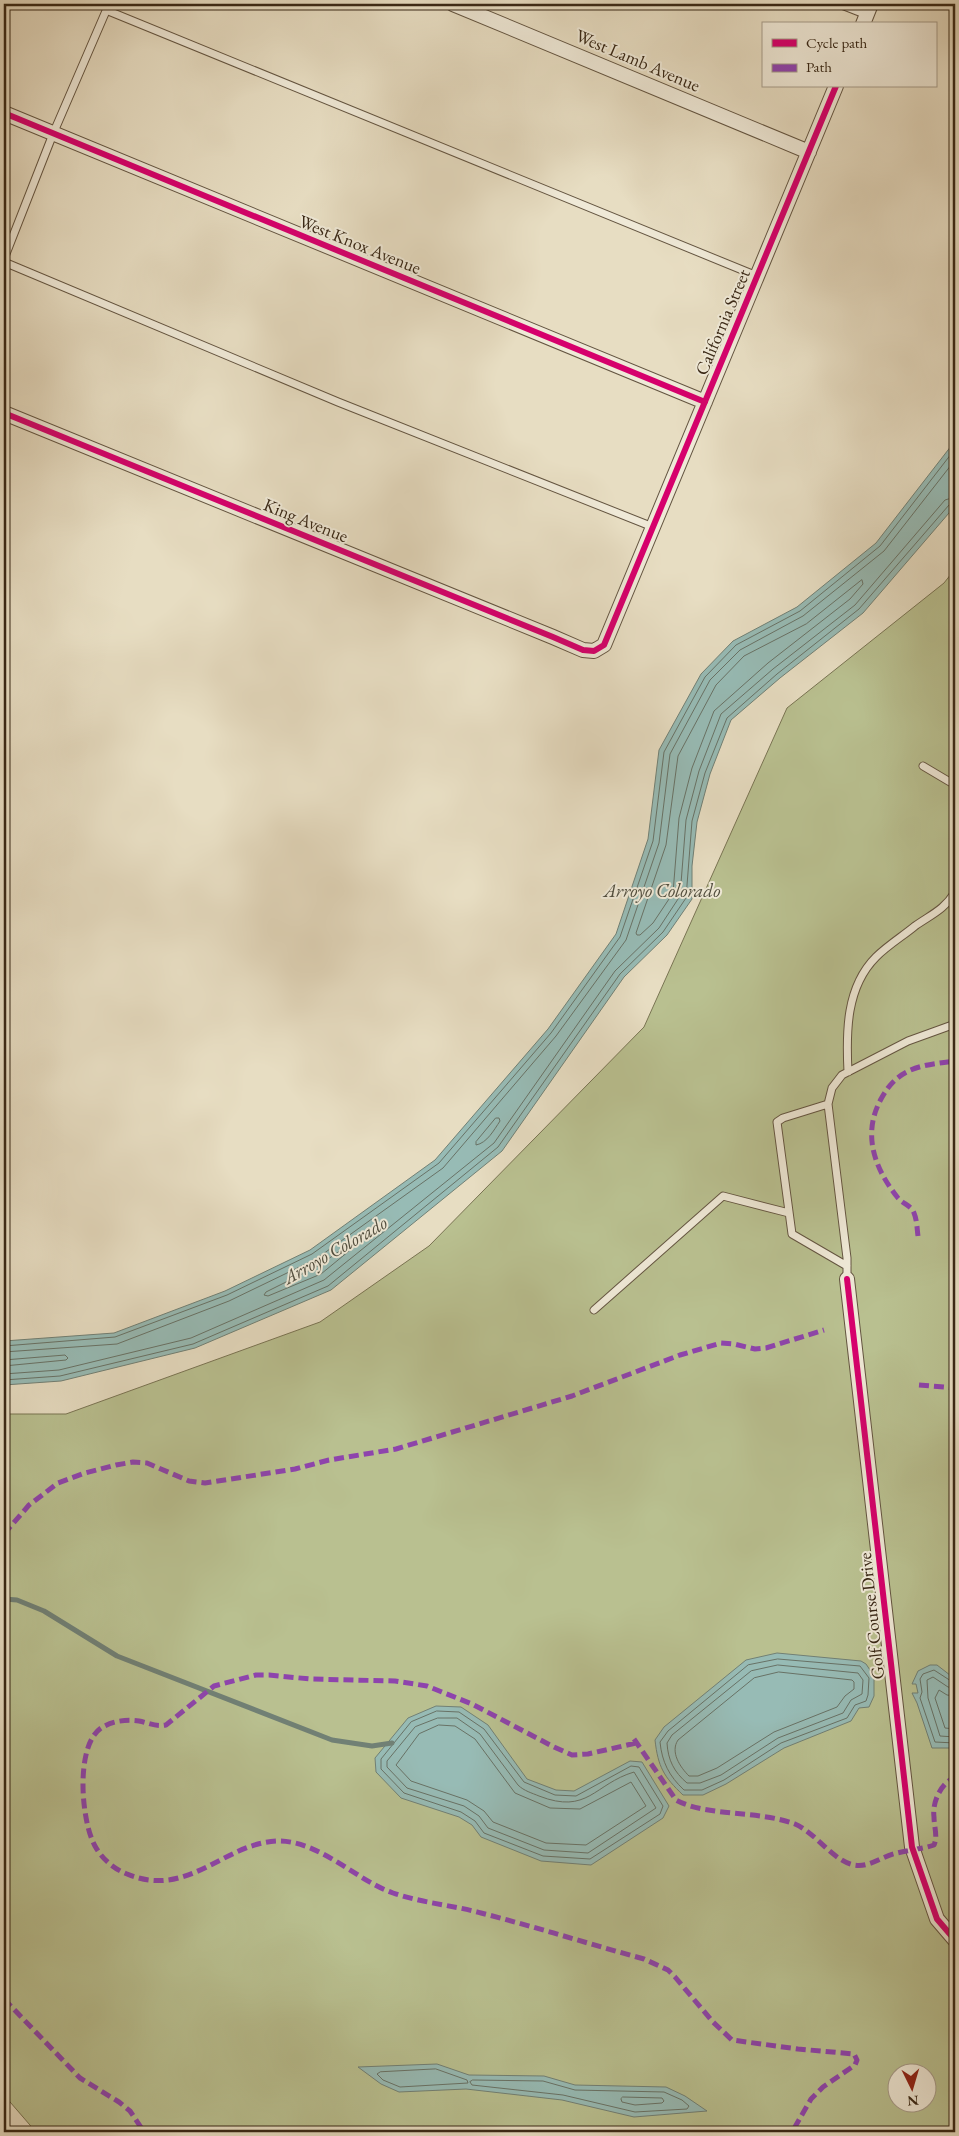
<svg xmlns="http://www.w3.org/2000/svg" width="959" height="2136" font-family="'EB Garamond',serif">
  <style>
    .green { fill: #b9c090; stroke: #797453; fill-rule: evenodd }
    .water { fill: #97bbb5; stroke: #718075 }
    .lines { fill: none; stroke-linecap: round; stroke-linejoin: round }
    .shore { stroke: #687266; stroke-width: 1 }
    .stream { stroke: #718075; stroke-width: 5 }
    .lane-casing { stroke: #645541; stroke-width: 9 }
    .street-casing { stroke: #645541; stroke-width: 16 }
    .lane { stroke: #efe9d7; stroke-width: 7 }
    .street { stroke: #efe9d7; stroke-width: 14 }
    .quiet { stroke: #8e44ad; stroke-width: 5; stroke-dasharray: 10 5; stroke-linecap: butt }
    .cycleway-casing { stroke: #efe9d7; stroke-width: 9 }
    .cycleway { stroke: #d6006c; stroke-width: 6 }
    .labels { text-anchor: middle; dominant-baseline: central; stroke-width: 4; stroke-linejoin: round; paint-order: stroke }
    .street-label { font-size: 18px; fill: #392816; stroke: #efe9d7 }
    .water-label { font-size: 19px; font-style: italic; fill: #504d3e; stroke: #efe9d7 }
  </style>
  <rect width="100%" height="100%" fill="#e7ddc2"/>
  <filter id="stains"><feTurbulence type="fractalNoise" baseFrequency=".004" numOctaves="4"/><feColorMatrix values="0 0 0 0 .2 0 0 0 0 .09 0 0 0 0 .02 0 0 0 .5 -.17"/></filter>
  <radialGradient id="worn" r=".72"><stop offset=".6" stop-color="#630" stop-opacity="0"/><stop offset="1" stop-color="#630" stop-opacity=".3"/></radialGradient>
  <!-- green -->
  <path class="green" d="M955 569V2132H36L4 2095V1414H66L320 1322 429 1246 644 1027 787 708 944 583ZM896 2074H926V2104H896Z"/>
  <!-- water -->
  <path class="water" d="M955 441V506L863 613 780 678 731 720 710 774 697 822 692 866V899L667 935 624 977 502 1151 331 1290 195 1348 61 1381 4 1385V1341L114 1333 225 1291 310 1250 435 1160 548 1029 616 934 648 839 659 750 701 674 733 641 797 607 876 543Z
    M777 1653 861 1661 866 1664 874 1676V1696L869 1707 859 1708 851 1721 784 1748 726 1784 703 1795H683C664 1777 658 1767 655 1740L664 1727 746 1660Z
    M930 1665H937L955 1679V1748H932L917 1703 912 1693H918L916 1684H912L918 1671Z
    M436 1706 461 1707 488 1725 527 1779 556 1790 574 1791 630 1761 642 1762 669 1806 663 1818 591 1865 541 1861 481 1837 472 1825 459 1817 401 1798 376 1772 375 1758 408 1718Z
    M437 2064 469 2075 544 2076 575 2085 666 2087 685 2096 707 2111 634 2117 562 2100 466 2089 399 2092 381 2084 358 2067Z"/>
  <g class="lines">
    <!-- shore -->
    <path class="shore" d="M862 580 863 584 850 599 768 663 714 711 692 768 679 818 673 893 653 923 640 935H637L636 933 666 845 678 756 716 685 744 656 806 624Z
      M496 1118H499L500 1121C494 1130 487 1143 476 1145V1142Z
      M346 1247 349 1248V1251L321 1274 268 1296 264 1295 266 1292 318 1266Z
      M4 1346 115 1337 227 1295 312 1254 439 1163 551 1033 620 937 653 841 664 752 705 677 736 645 800 611 880 546 955 449
      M4 1352 117 1344 229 1301 316 1259 443 1168 556 1036 626 940 659 843 670 754 710 680 740 650 803 616 884 551 955 460
      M4 1360 65 1355 68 1358 66 1360 4 1366
      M4 1374 59 1370 191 1338 324 1280 494 1143 615 971 659 928 680 896 686 820 699 771 721 714 773 669 855 605 945 500 955 497
      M4 1380 60 1376 193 1344 328 1286 498 1147 620 974 663 932 686 898 692 821 705 773 727 718 777 674 859 609 949 505 955 503
      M778 1659 860 1666 869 1678 868 1695 866 1701 855 1705 847 1718 781 1743 724 1780 702 1790H684C669 1776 662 1762 660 1742L668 1731 748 1665Z
      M778 1665 858 1673 863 1680 862 1694 851 1700 843 1713 778 1738 721 1775 700 1783H687C674 1772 668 1760 667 1743L672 1735 751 1671Z
      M779 1672 852 1680 854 1682V1689L845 1696 837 1707 774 1732 717 1768 698 1776H689C680 1767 670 1752 678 1740L754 1678Z
      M955 1682 951 1681 934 1670 923 1674 920 1679 922 1692 920 1698 935 1742 955 1743
      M955 1689 948 1687 933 1677 927 1680 928 1698 940 1736 955 1737
      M955 1696 947 1695 939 1690 935 1698 945 1728 955 1729
      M437 1711 459 1712 484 1729 524 1782 555 1795 576 1796 631 1766 639 1767 663 1806 660 1814 590 1859 543 1856 484 1833 475 1821 461 1812 404 1793 381 1769V1759L411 1722Z
      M438 1718H457L480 1734 518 1785C524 1791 532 1793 539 1796 588 1815 594 1784 634 1772L656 1808 588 1853 544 1850 488 1828 479 1816 464 1806 407 1788 387 1767V1761L415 1727Z
      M439 1725 455 1726 475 1739 515 1793 550 1808 580 1809 631 1782 646 1806 586 1845 546 1843 493 1822 484 1811 467 1800 411 1781 396 1765 419 1734Z
      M436 2069 467 2080 468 2083 400 2087 383 2080 377 2074 380 2072Z
      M473 2080 543 2081 575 2090 664 2092 682 2100 689 2106 687 2109 635 2112 563 2095 472 2085 470 2082Z
      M623 2097 662 2098 664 2101 662 2103 635 2105 622 2102 621 2099Z"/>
    <!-- stream -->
    <path class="stream" d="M4 1599 17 1600 44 1611 117 1656 332 1740 372 1746 392 1743"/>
    <defs>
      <path id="lane" d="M839 4 867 15
        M106 10 757 276
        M4 259 53 134 109 4
        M4 262 338 402 653 527
        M923 766 955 785
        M848 1072C846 1032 846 987 876 957 888 945 903 936 915 926 932 914 944 910 955 892
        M828 1104 783 1118 777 1122 792 1234 847 1266
        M847 1279V1258L828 1104 832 1088 842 1075 908 1041 955 1024
        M594 1310 723 1196 789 1213"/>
      <path id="street" d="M453 4 809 152
        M863 24 871 4
        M4 113 705 402
        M4 413 553 637 583 650 594 651 604 645 836 86
        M847 1279 912 1847 937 1919 955 1940"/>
    </defs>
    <!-- lane casing -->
    <use href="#lane" class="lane-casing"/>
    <!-- street casing -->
    <use href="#street" class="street-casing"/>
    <!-- lane -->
    <use href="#lane" class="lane"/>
    <!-- street -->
    <use href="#street" class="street"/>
    <!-- quiet -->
    <path class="quiet" d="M918 1236C917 1229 917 1220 914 1213 912 1206 903 1204 898 1198 874 1168 862 1134 881 1099 898 1067 922 1065 955 1061
      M919 1385 955 1388
      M4 1534 29 1505 58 1483 85 1473 116 1465 133 1462 147 1463 189 1481 205 1483 295 1469 329 1460 396 1449 572 1396 680 1355 721 1343 734 1344 755 1349 766 1348 824 1330
      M634 1739 676 1800C707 1817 758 1810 795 1824 816 1833 833 1861 854 1865 869 1868 882 1856 897 1853 909 1850 922 1849 934 1845 938 1836 934 1827 934 1817 932 1802 941 1783 955 1777
      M636 1743 588 1754 572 1755 554 1747 472 1704 427 1686 395 1681 310 1679 269 1675H256L214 1686 166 1725C156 1727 149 1723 139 1721 127 1719 112 1721 101 1728 75 1746 81 1821 95 1846 102 1859 114 1869 127 1874 189 1900 225 1841 280 1841 321 1842 356 1880 393 1893 422 1903 452 1905 481 1913 536 1927 589 1944 644 1959L668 1970 675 1977 713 2022 732 2040 798 2049 854 2054 857 2060 855 2065 823 2087 811 2099 792 2132
      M4 1999 80 2078 119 2102 130 2111 144 2132"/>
    <defs>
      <path id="cycleway" d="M4 113 705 402
        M4 413 553 637 583 650 594 651 604 645 836 86
        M847 1279 912 1847 937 1919 955 1940"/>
    </defs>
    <!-- cycleway casing -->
    <use href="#cycleway" class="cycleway-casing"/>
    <!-- cycleway -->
    <use href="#cycleway" class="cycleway"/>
  </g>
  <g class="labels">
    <!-- street labels -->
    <g class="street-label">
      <text transform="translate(638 60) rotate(23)">West Lamb Avenue</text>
      <text transform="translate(360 244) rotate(22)">West Knox Avenue</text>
      <text transform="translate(722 322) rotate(-67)">California Street</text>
      <text transform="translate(306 520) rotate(22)">King Avenue</text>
      <text transform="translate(871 1616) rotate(-96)">Golf Course Drive</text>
    </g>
    <!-- water labels -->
    <g class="water-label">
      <text x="662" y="890">Arroyo Colorado</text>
      <text transform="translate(335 1250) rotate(-30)">Arroyo Colorado</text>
    </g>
  </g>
  <!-- margin -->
  <rect width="959" height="2136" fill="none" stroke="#e7ddc2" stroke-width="20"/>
  <rect x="5" y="5" width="949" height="2126" fill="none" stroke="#392816" stroke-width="2.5"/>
  <rect x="10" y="10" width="939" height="2116" fill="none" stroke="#392816"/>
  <!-- legend -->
  <rect x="762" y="22" width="175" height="65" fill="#efe9d7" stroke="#a69c8a"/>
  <rect x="772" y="39" width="25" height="8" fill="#d6006c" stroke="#a69c8a"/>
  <text x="806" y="48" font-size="15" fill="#392816">Cycle path</text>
  <rect x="772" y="64" width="25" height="8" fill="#8e44ad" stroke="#a69c8a"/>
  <text x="806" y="72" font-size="15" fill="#392816">Path</text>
  <!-- north arrow -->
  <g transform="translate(912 2088) rotate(175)"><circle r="24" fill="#efe9d7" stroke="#a69c8a"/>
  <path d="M0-4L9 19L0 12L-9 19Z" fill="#8f2418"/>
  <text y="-8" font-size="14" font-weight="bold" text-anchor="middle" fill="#392816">N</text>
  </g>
  <rect width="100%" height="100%" filter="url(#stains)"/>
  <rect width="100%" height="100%" fill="url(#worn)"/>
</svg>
